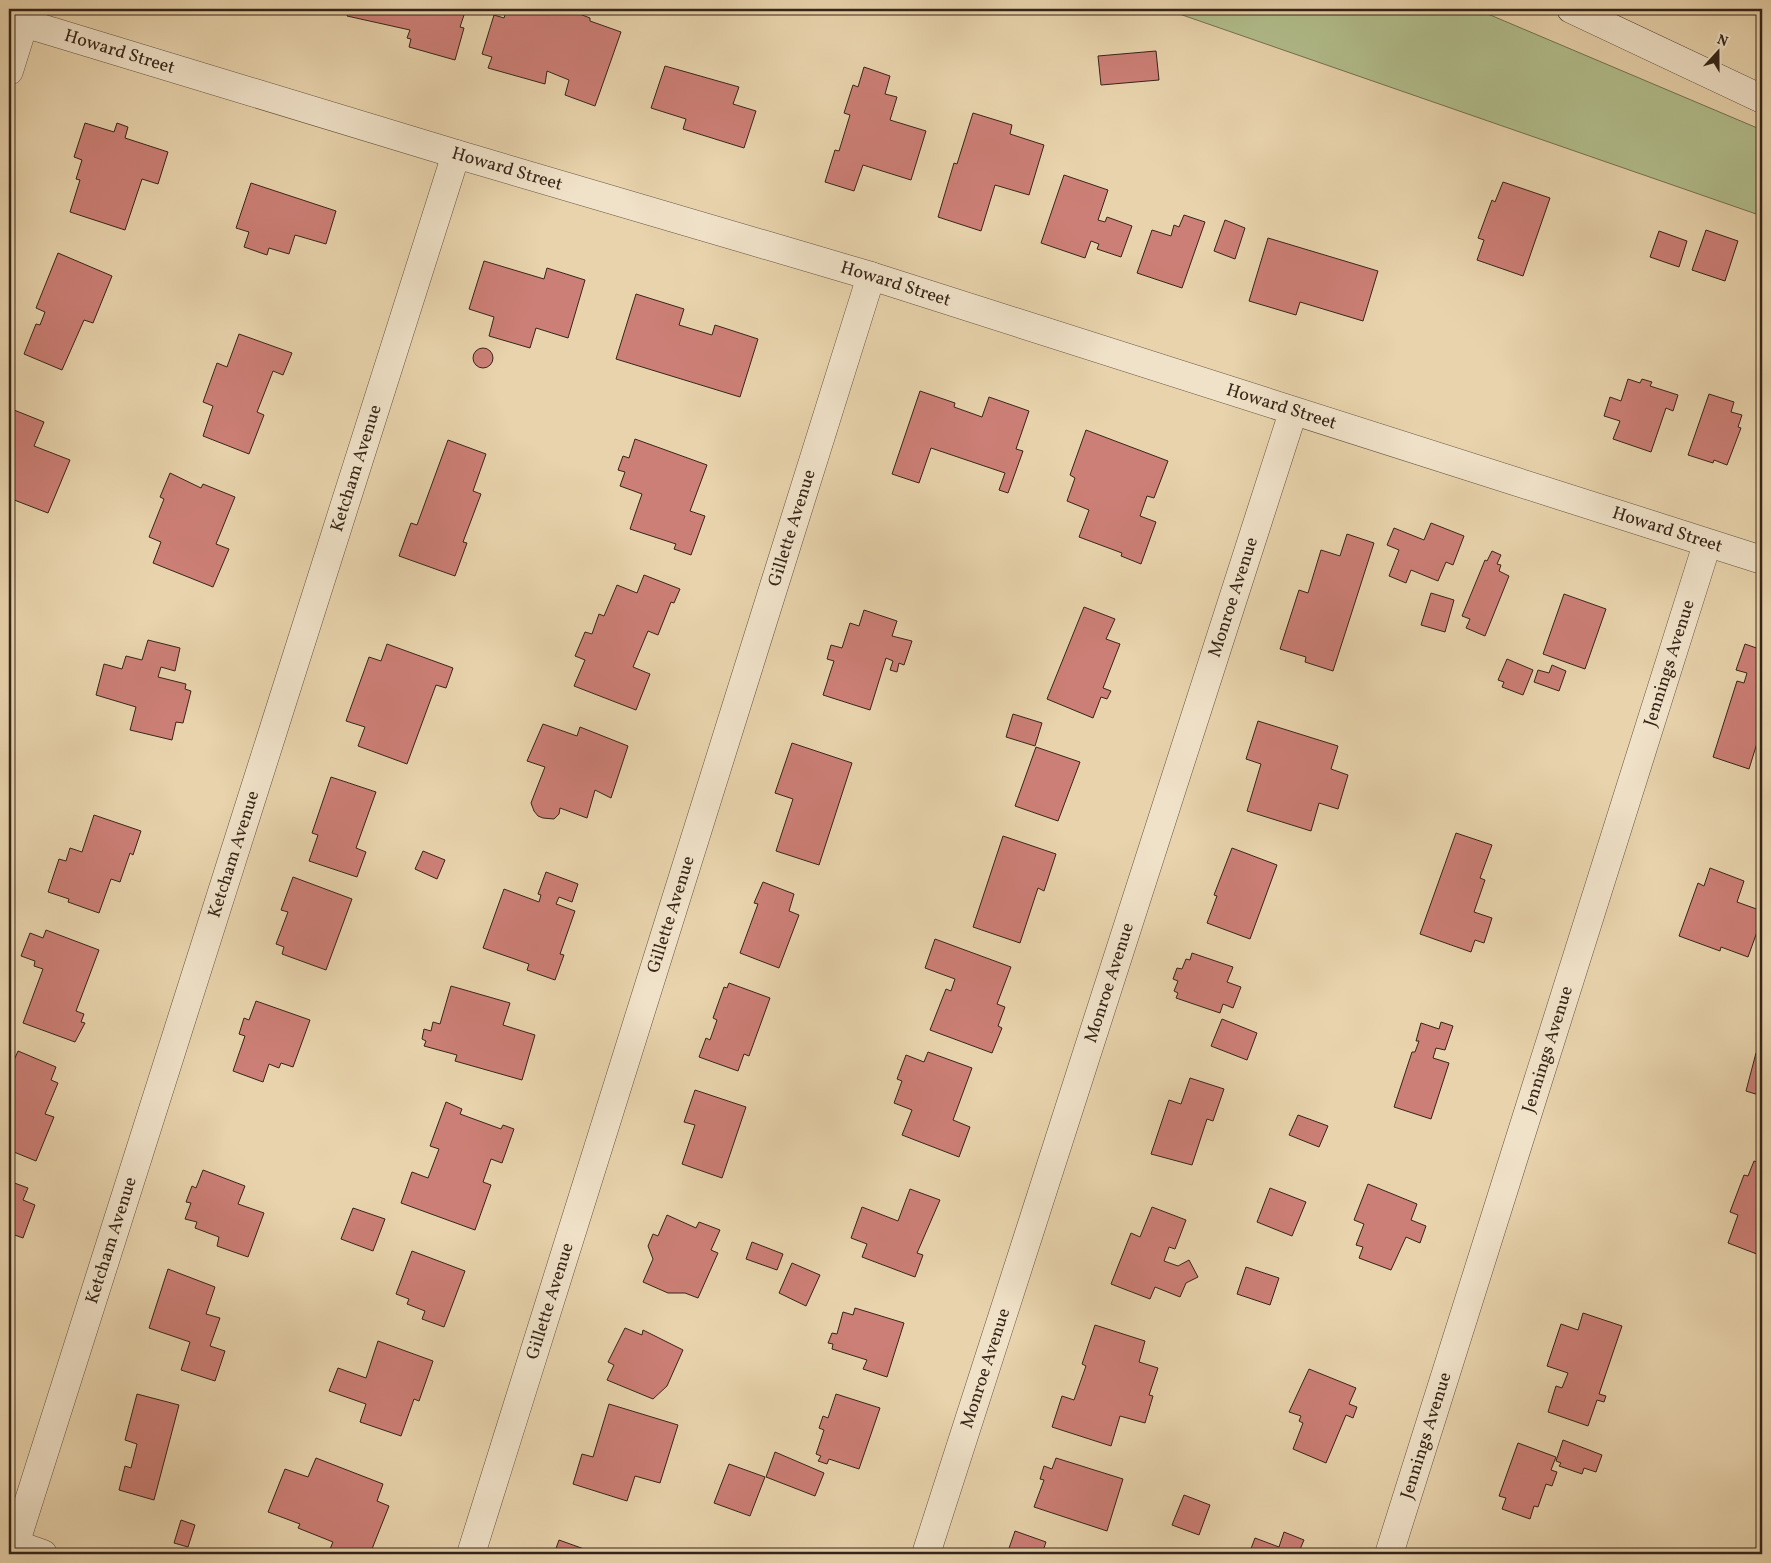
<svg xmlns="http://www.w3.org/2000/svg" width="1771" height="1563" font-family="Vollkorn,serif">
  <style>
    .green { fill: #b2be8d; stroke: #747252 }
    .building { fill: #cc7f76; stroke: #362518 }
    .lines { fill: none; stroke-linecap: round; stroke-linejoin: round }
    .minor-casing { stroke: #62503d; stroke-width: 29 }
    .secondary-casing { stroke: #362518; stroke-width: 29 }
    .minor { stroke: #f0e2c9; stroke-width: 28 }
    .secondary { stroke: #f0e2c9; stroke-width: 28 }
    .labels { text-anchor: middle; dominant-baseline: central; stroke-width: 4; stroke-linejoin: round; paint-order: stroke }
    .street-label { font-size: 18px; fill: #362518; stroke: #f0e2c9 }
  </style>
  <rect width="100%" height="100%" fill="#e8d3ac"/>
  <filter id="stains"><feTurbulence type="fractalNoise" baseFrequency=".004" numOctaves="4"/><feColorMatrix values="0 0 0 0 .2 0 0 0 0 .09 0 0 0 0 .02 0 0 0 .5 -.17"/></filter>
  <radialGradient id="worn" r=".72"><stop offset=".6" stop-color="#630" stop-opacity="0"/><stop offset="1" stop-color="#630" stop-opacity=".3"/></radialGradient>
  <!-- green -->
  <path class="green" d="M1165 9H1476L1762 130V216Z"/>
  <!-- building -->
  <path class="building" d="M349 9H466L460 27 464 28 455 60 409 47 411 39 407 38 410 30 347 16Z
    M507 9H579L577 13 590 18V21L621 32 595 106 565 95 569 80 547 71 545 84 488 68 492 57 482 54 494 15 504 18Z
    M1156 51 1159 80 1101 85 1098 56Z
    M665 66 739 87 733 104 756 111 744 148 683 129 686 119 651 108Z
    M864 67 890 76 885 94 897 97 890 120 926 131 911 180 863 165 854 191 825 182 835 150 839 151 850 115 844 113 853 85 858 87Z
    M973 113 1012 125 1010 134 1044 145 1029 195 995 185 981 231 938 217 954 163 957 164Z
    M85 123 114 132 117 123 128 127 125 138 168 152 158 184 142 179 125 230 70 212 80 180 76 179 82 160 74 157Z
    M1064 175 1108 190 1098 220 1105 222 1107 217 1132 226 1121 257 1097 249 1099 244 1091 241 1085 258 1041 243Z
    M1503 182 1550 198 1523 276 1477 260 1484 240 1478 238 1492 200 1495 202Z
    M251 183 336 211 326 244 295 235 289 254 269 248 267 255 244 247 249 232 236 228Z
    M1184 215 1205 222 1182 288 1137 273 1152 230 1171 236 1174 225 1179 227Z
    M1225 220 1245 228 1235 259 1214 251Z
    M1706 230 1738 241 1725 281 1692 270Z
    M1659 231 1687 241 1679 267 1650 257Z
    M1268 238 1378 271 1363 321 1300 302 1296 315 1249 301Z
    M58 253 112 276 93 323 84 320 62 370 24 354 36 324 40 325 45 312 36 308Z
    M484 261 544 279 547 268 585 280 568 338 536 328 530 348 489 336 494 317 469 309Z
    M636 294 684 309 679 325 712 335 715 325 758 339 740 397 616 359Z
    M239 334 292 353 283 375 273 371 257 412 264 415 249 454 203 436 213 406 203 402 217 363 227 367Z
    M473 358a10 10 0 1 1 20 0a10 10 0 1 1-20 0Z
    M1628 379 1640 383 1642 379 1652 382 1650 386 1678 395 1673 411 1666 408 1651 452 1613 439 1620 421 1604 416 1610 397 1621 401Z
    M920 391 955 403 954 407 982 417 989 397 1029 411 1016 449 1023 451 1008 493 999 490 1005 473 931 448 919 483 892 474Z
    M1709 394 1734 402 1731 412 1742 415 1738 427 1741 428 1727 465 1714 460 1713 463 1688 455Z
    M9 408 44 422 34 446 70 460 48 513 9 498Z
    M1086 430 1168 461 1154 498 1147 496 1140 516 1156 522 1141 564 1121 556 1122 553 1079 537 1089 510 1067 501 1075 478 1070 475Z
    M635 439 707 465 690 511 705 516 691 555 674 549 676 544 630 529 642 494 620 486 625 472 618 470 623 456 629 458Z
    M448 440 486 454 473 491 481 494 463 542 467 543 455 576 399 556 411 523 417 525Z
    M170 473 201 488 203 484 235 497 216 544 229 549 213 587 153 563 161 542 149 537 164 499 160 497Z
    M1431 523 1464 536 1453 565 1446 562 1438 581 1411 570 1406 583 1389 576 1399 550 1387 545 1394 528 1424 540Z
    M1347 534 1374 543 1333 671 1305 662 1306 657 1280 649 1299 590 1308 593 1321 550 1340 556Z
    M1492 551 1501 555 1497 564 1501 565 1499 571 1509 576 1485 636 1466 628 1470 619 1462 616 1485 560 1487 561Z
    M644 575 680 589 674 603 671 602 658 635 648 631 633 667 650 674 636 710 574 686 585 660 575 656 585 632 592 634 599 614 604 616 617 585 637 593Z
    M1431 593 1454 600 1445 632 1421 625Z
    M1564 594 1606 609 1585 669 1543 654Z
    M1084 607 1115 619 1106 639 1120 644 1103 688 1111 691 1107 699 1101 697 1093 718 1047 699Z
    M864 610 897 621 892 636 912 641 904 665 899 663 897 672 890 670 893 661 886 658 870 710 823 695 834 661 827 659 831 645 842 648 850 623 859 626Z
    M148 640 180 648 175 671 161 667 158 677 186 684 185 689 191 691 183 723 176 722 172 740 130 730 136 707 96 695 104 664 122 669 126 656 142 660Z
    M387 644 453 668 446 688 436 685 407 764 358 746 365 727 346 721 369 657 381 661Z
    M1745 644 1762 650V727L1749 769 1713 757 1737 681 1744 683 1747 673 1736 670Z
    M1507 659 1533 670 1523 695 1502 687 1504 682 1498 680Z
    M1552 665 1566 671 1559 691 1534 682 1538 670 1549 673Z
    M1013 714 1042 723 1035 746 1006 737Z
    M1258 721 1338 746 1331 769 1348 775 1338 809 1319 803 1311 831 1247 811 1261 764 1246 759Z
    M543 724 577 736 580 727 628 746 611 798 595 790 587 818 560 808 559 814 554 819 543 818 538 816 534 811 531 803 545 767 527 761Z
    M792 743 852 763 819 865 776 851 793 799 775 793Z
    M1036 747 1080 762 1058 821 1015 806Z
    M331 777 376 792 356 848 366 852 357 877 309 861 318 835 312 833Z
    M94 815 141 831 133 855 130 853 120 882 111 879 99 913 68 902 69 899 48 892 59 859 66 861 70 848 82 852Z
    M1456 833 1492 845 1480 878 1485 880 1474 912 1492 918 1484 943 1475 940 1471 952 1420 934Z
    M1003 836 1056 854 1044 891 1038 888 1020 943 973 927Z
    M1232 848 1277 865 1250 939 1207 923 1217 896 1214 895Z
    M423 851 445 860 437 879 415 869Z
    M1710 868 1744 881 1737 902 1762 911V918L1748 957 1721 947 1720 951 1679 936 1698 883 1704 886Z
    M546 872 578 884 572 902 559 897 556 904 575 911 560 954 564 955 555 980 527 970 529 964 483 948 504 889 539 902 541 895 538 894Z
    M293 877 352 899 326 970 282 954 284 947 276 944 288 912 281 910Z
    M763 882 794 894 789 911 799 915 779 968 740 953 758 904 754 903Z
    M46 930 99 950 76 1011 84 1014 81 1022 85 1023 75 1042 23 1023 43 969 34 966 35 961 21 956 30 933 43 938Z
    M935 939 1011 967 997 1004 1005 1007 998 1026 1002 1028 992 1053 930 1030 946 989 951 991 955 979 925 968Z
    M1192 953 1233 967 1227 982 1241 987 1233 1008 1223 1004 1220 1013 1176 998 1178 993 1174 991 1178 981 1173 979 1177 968 1182 969 1186 959 1190 960Z
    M729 983 770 998 749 1056 744 1054 738 1071 699 1057 706 1038 710 1040 717 1020 713 1018 724 987 727 988Z
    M451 986 510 1003 503 1025 535 1035 522 1080 455 1061 457 1055 424 1046 426 1041 422 1039 424 1029 431 1031 433 1022 440 1024Z
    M256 1001 310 1020 293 1067 281 1063 279 1068 269 1064 263 1082 233 1071 245 1036 239 1034 244 1018 249 1020Z
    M1222 1019 1257 1033 1247 1060 1211 1046Z
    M1441 1022 1453 1026 1445 1050 1436 1048 1433 1058 1449 1063 1431 1119 1394 1107 1412 1052H1415L1419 1041H1416L1421 1023 1439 1029Z
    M18 1051 56 1067 51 1080 58 1083 45 1114 54 1117 36 1161 9 1150V1067H11Z
    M928 1052 972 1068 953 1120 970 1127 959 1157 902 1135 912 1110 894 1103 902 1081 897 1079 906 1055 924 1062Z
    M1756 1053 1762 1054V1096L1746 1091Z
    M1190 1078 1224 1089 1213 1121 1207 1119 1192 1165 1151 1154 1169 1100 1181 1104Z
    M695 1090 746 1107 722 1178 682 1164 695 1125 684 1122Z
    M446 1102 462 1109 460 1114 501 1129 503 1125 514 1129 502 1163 491 1159 483 1182 491 1185 475 1230 401 1203 412 1172 428 1178 439 1149 430 1146Z
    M1298 1115 1328 1126 1319 1147 1289 1135Z
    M1754 1161 1762 1164V1256L1728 1243 1738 1215 1730 1212 1744 1175 1748 1176Z
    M203 1170 245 1186 238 1204 264 1213 248 1257 217 1246 219 1237 195 1228 197 1222 185 1219 191 1203 186 1202 192 1186 196 1188Z
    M9 1181 28 1188 23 1200 35 1205 23 1238 9 1233Z
    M1368 1184 1417 1204 1411 1220 1426 1226 1420 1243 1406 1237 1391 1270 1359 1258 1363 1247 1356 1245 1364 1224 1354 1220Z
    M1270 1188 1306 1202 1292 1236 1257 1222Z
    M910 1189 940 1200 917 1253 923 1255 915 1277 862 1257 867 1244 851 1238 862 1207 898 1221Z
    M1152 1207 1186 1220 1175 1249 1169 1247 1164 1261 1178 1266 1189 1260 1198 1277 1186 1283 1180 1297 1155 1287 1150 1299 1111 1284 1131 1233 1140 1237Z
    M353 1208 385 1219 373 1251 341 1239Z
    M667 1215 696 1228 699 1222 720 1230 711 1250 718 1253 698 1298 685 1293H668L643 1282 653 1259 648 1246 653 1234 658 1236Z
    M752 1242 783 1254 777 1270 746 1259Z
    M412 1251 465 1271 444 1327 422 1319 425 1311 407 1304 409 1299 396 1294Z
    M792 1263 820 1275 806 1306 779 1293Z
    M1246 1267 1279 1278 1270 1305 1237 1294Z
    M168 1269 215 1287 206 1314 220 1318 210 1346 225 1351 215 1381 181 1370 190 1342 149 1328Z
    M855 1308 904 1323 887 1377 863 1369 867 1360 832 1349 833 1344 828 1343 832 1333 837 1334 843 1312 853 1315Z
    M1583 1313 1622 1326 1599 1394 1606 1396 1604 1402 1597 1400 1588 1426 1548 1412 1556 1386 1562 1388 1568 1373 1547 1366 1561 1324 1578 1330Z
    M1095 1325 1145 1341 1139 1362 1158 1368 1149 1395 1153 1396 1145 1423 1120 1416 1111 1446 1052 1427 1062 1396 1074 1400 1086 1366 1082 1364Z
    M625 1328 642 1335 643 1330 683 1350 667 1386 653 1399 607 1380 614 1365 608 1362Z
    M378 1341 433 1361 419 1401 414 1399 401 1436 360 1422 366 1404 329 1391 338 1368 366 1378Z
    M1309 1369 1356 1388 1349 1404 1357 1407 1353 1418 1346 1415 1326 1463 1293 1449 1303 1423 1299 1421 1301 1416 1289 1412Z
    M137 1394 179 1405 154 1500 119 1490 125 1466 131 1468 137 1444 125 1440Z
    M836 1394 880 1408 859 1469 829 1459 827 1464 818 1461 821 1456 816 1454 824 1430 819 1428 823 1416 828 1418Z
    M609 1404 678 1425 660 1483 635 1476 627 1501 573 1484 582 1454 593 1457Z
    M1563 1440 1602 1455 1596 1472 1584 1468 1582 1474 1559 1466 1561 1463 1556 1461Z
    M1518 1443 1556 1457 1551 1470 1557 1472 1552 1486 1546 1484 1538 1507 1534 1506 1530 1519 1502 1509 1506 1498 1499 1496Z
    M775 1452 824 1473 815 1496 766 1477Z
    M316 1458 383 1484 377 1501 389 1506 370 1554H344L330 1549 333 1542 298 1528 300 1524 268 1512 285 1469 308 1477Z
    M1056 1458 1123 1479 1107 1531 1034 1507 1044 1480 1040 1479 1044 1466 1052 1469Z
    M729 1464 765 1477 750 1516 714 1503Z
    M1184 1495 1210 1505 1199 1535 1172 1525Z
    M181 1520 195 1525 188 1547 174 1543Z
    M1015 1531 1046 1542 1042 1554H1007Z
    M1284 1532 1304 1540 1298 1554H1249L1255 1538 1279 1547Z
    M559 1540 598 1554H554Z"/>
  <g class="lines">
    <defs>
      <g id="minor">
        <path id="s1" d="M9 71 24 23 456 154 871 276 1762 560"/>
        <path d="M9 1542 43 1554"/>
        <path id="s2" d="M12 1554 456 154"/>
        <path id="s3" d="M471 1554 871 276"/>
        <path id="s4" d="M926 1554 1293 412"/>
        <path id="s5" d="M1389 1554 1707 544"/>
      </g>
      <path id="secondary" d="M1571 9 1762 99"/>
    </defs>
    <!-- minor casing -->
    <use href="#minor" class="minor-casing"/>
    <!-- secondary casing -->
    <use href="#secondary" class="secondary-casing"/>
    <!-- minor -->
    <use href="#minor" class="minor"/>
    <!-- secondary -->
    <use href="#secondary" class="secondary"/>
  </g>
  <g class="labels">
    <!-- street labels -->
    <g class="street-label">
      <text stroke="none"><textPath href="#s1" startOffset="150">Howard Street</textPath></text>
      <text stroke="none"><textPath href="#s1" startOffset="555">Howard Street</textPath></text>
      <text stroke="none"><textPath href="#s1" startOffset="960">Howard Street</textPath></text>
      <text stroke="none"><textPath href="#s1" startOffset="1365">Howard Street</textPath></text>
      <text stroke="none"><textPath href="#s2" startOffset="1139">Ketcham Avenue</textPath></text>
      <text stroke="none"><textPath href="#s3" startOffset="1075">Gillette Avenue</textPath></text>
      <text stroke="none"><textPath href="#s1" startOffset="1770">Howard Street</textPath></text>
      <text stroke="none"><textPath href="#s4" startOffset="1005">Monroe Avenue</textPath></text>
      <text stroke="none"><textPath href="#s5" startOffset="934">Jennings Avenue</textPath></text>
      <text stroke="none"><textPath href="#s2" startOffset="734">Ketcham Avenue</textPath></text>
      <text stroke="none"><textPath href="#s3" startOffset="670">Gillette Avenue</textPath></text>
      <text stroke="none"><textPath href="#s4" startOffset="600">Monroe Avenue</textPath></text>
      <text stroke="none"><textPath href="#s5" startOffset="529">Jennings Avenue</textPath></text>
      <text stroke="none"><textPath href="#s2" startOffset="329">Ketcham Avenue</textPath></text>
      <text stroke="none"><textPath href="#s3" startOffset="265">Gillette Avenue</textPath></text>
      <text stroke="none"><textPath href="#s4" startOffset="195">Monroe Avenue</textPath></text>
      <text stroke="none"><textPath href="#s5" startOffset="124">Jennings Avenue</textPath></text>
    </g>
  </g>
  <!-- margin -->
  <rect width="1771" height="1563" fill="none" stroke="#e8d3ac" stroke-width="30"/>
  <rect x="10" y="10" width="1751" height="1543" fill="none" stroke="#362518" stroke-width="2.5"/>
  <rect x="15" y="15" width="1741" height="1533" fill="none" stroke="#362518"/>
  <!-- north arrow -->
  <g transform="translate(1718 52) rotate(21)" stroke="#f0e2c9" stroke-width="4" paint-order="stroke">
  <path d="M0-4L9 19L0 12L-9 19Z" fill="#362518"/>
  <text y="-8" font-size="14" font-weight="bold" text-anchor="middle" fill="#362518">N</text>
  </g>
  <rect width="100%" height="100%" filter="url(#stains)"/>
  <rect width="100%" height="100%" fill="url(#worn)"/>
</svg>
